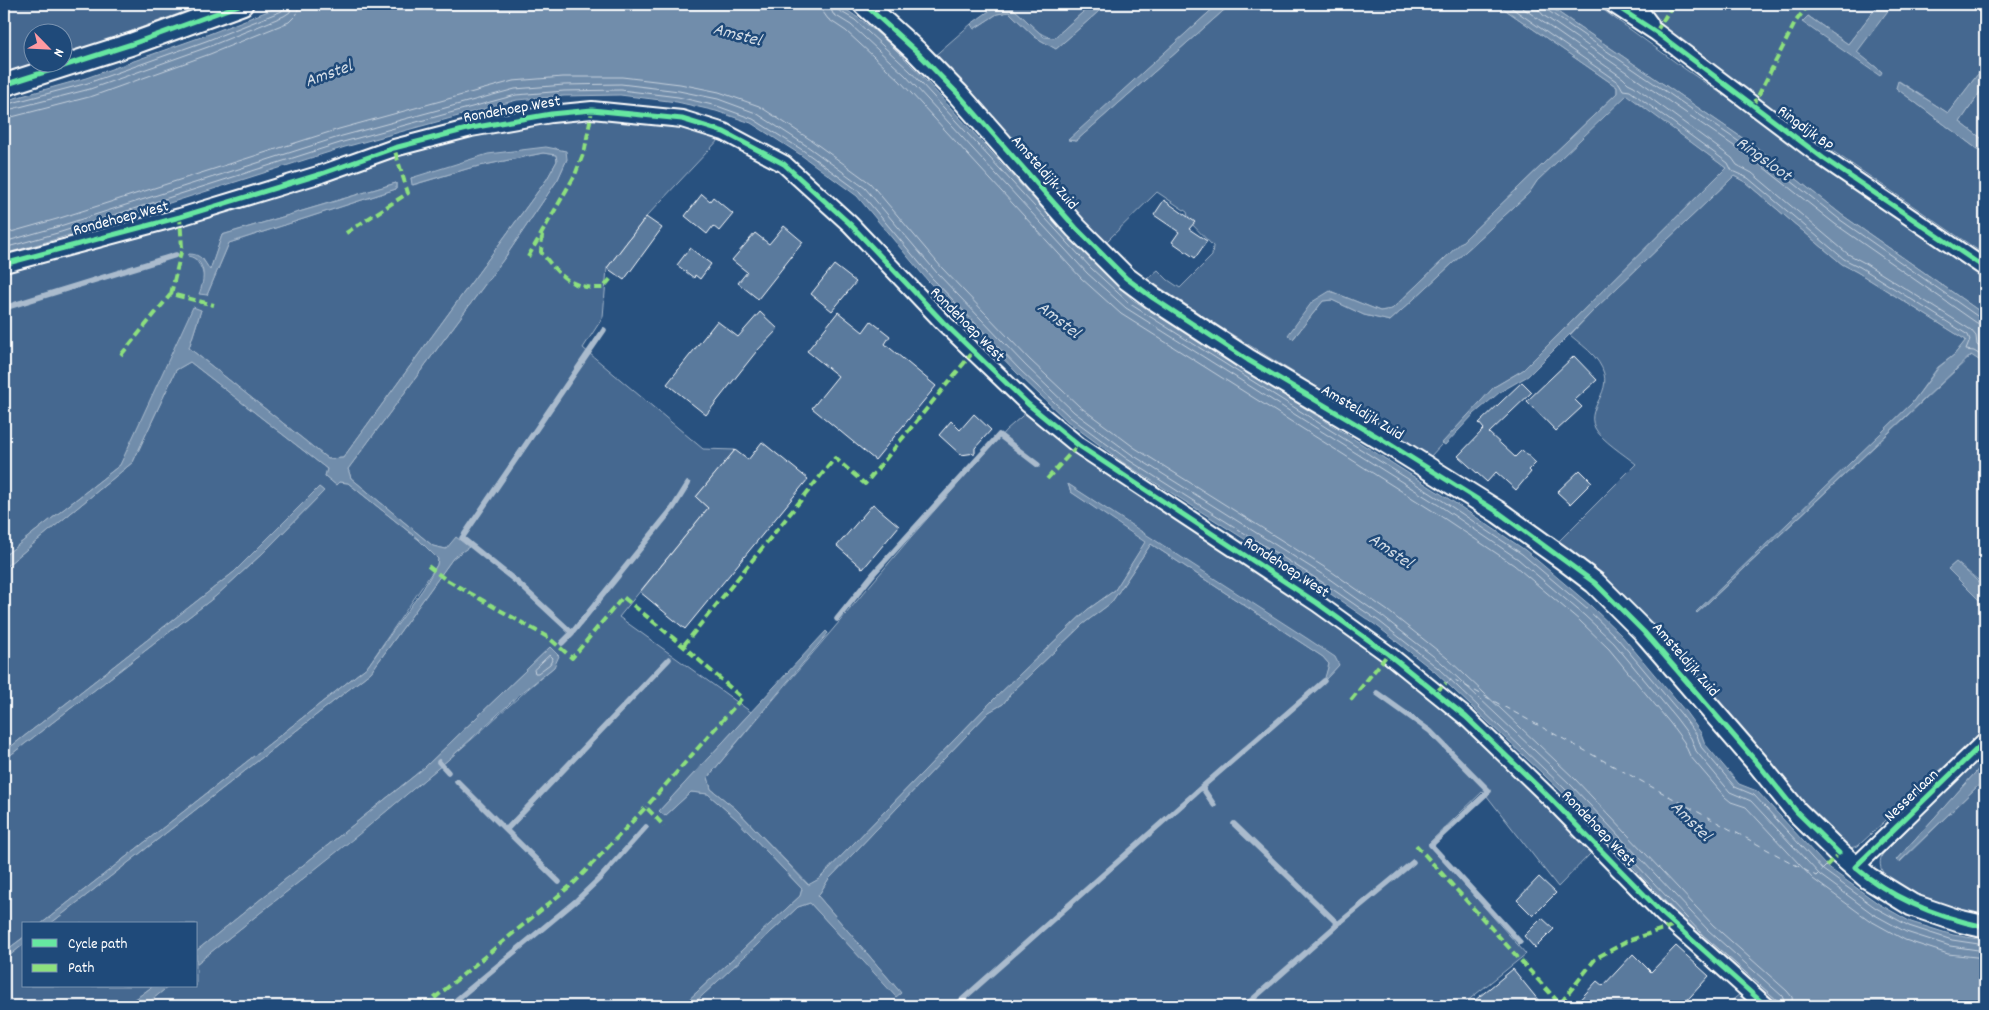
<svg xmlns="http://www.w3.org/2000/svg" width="1989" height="1010" font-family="Dekko,sans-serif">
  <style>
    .green { fill: #446890; stroke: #a2b4c8; fill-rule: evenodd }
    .water { fill: #718dab; stroke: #aabbcd }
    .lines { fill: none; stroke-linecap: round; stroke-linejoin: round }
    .shore { stroke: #c6d1dd; stroke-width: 1 }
    .stream { stroke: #aabbcd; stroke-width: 5.5 }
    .ferry { stroke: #d4dde6; stroke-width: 1; stroke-dasharray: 6 5; stroke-linecap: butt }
    .building { fill: #5a7a9d; stroke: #fff }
    .minor-casing { stroke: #fff; stroke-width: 20 }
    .tertiary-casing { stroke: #fff; stroke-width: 25 }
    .minor { stroke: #1f4a7a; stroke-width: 16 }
    .tertiary { stroke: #1f4a7a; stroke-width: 21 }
    .quiet { stroke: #8de07e; stroke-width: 4; stroke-dasharray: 8 4; stroke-linecap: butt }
    .cycleway-casing { stroke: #1f4a7a; stroke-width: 8 }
    .cycleway { stroke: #66e7a1; stroke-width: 5 }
    .labels { text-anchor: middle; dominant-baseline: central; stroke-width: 5; stroke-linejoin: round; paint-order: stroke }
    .street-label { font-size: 16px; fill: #fff; stroke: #1f4a7a }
    .water-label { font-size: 18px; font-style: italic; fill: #d4dde6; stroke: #1f4a7a }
  </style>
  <rect width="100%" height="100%" fill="#28517f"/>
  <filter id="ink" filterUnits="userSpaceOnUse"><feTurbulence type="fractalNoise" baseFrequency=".02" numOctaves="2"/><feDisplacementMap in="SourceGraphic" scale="10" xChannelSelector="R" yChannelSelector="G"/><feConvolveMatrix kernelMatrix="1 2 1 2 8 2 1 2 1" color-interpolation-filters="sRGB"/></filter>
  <g filter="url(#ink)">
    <!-- green -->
    <path class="green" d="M4 4H206L63 56 62 32H32V62L43 63 4 74Z
      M1004 4H1092L1054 38C1032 36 1025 10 1004 6Z
      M1107 4H1218L1069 140 1076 141 1231 4H1497L1617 87V93L1392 309 1380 311 1330 291 1293 339 1323 301 1332 300 1364 315 1390 321 1529 193 1537 181 1627 94 1726 168 1523 370 1494 387 1430 457 1220 327 1147 279 1158 270 1168 280 1180 288 1212 256 1213 246 1189 221 1187 212 1157 192 1105 243 1091 231 932 58 971 24 974 29 997 14 1009 12 1035 37 1056 49Z
      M1546 4H1595L1685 69 1985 273V315L1842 215 1760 150Z
      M1638 4H1779L1789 11 1792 4H1879L1848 44 1808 16 1882 72 1856 52 1893 4H1985V65L1948 113 1899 81 1896 88 1985 155V255L1658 32Z
      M1985 85V141L1960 122Z
      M606 112 724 134 646 217 607 268 603 317 583 348 703 449 735 450 696 497 708 508 619 617 751 712 659 811 665 816 691 792 708 794 736 819 802 889 800 896 682 1006H144L169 986H196V964C281 896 366 829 449 759 485 729 518 696 554 667L550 647 424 768 196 951V924H50L371 672 453 558 468 547 446 549 433 546 351 478 348 469 506 256 558 179 567 159 556 148 411 178 413 185 470 168 543 153 556 155 557 161 547 179 492 254 343 458 328 459 189 348 201 310 120 465 4 556V266L469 128ZM396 183V189L229 243 207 295C204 280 205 268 193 257L203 259 210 271 222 235Z
      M1734 176 1745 182 1842 264 1857 272 1966 340 1954 355 1938 367 1912 403 1697 613 1972 355 1985 364V572L1978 580 1956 562 1948 569 1985 606V729L1858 846 1850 848 1819 822 1555 545 1636 464C1625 455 1601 440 1595 428 1583 404 1623 390 1594 356 1587 348 1578 342 1570 335L1597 307Z
      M190 362 327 469 325 476 336 485 339 482 348 483 418 539 438 559 437 565 368 666 41 924H24V937L4 952V760L216 596 263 553 324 491 319 487 234 572 4 752V568L133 462 176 370Z
      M1029 410 1091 460 1144 499 1371 648 1463 723 1506 763 1592 852 1558 887 1483 791 1428 844 1526 954 1461 1006H691L798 907 810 903 896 996 901 993 818 896 828 880 989 712 1003 704 1012 692 1083 624 1111 603 1151 544 1323 657 1329 664 1325 680 1339 665 1068 484 1071 492 1146 541 1115 590 1087 610 994 699 819 879 809 885 736 809 711 789 708 777 911 537 1006 430Z
      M1985 752V762L1896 860 1900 862 1985 779V916C1962 913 1866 891 1882 855Z
      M24 944V986H153L126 1006H4V960Z
      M1740 994 1754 1006H1725Z"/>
    <!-- water -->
    <path class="water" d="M286 4H837C885 32 922 77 960 118 1016 179 1071 243 1133 300L1446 497 1525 550 1591 606 1622 636 1685 711 1701 733 1705 744 1739 784 1757 791 1826 866 1879 904 1911 922 1953 935 1985 940V1006H1777L1700 938 1562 792 1435 672 1377 626 1322 588 1124 463 1067 421 1017 373 928 281 857 196 801 155 751 123 716 111 677 102 620 95 564 96 517 100 345 147 63 237 4 254V101L86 78 204 36Z
      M1092 4H1107L1056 49 1035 37 1009 12 997 14 974 29 971 24 996 6 1013 8 1044 37 1054 38Z
      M1218 4H1231L1076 141 1068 140Z
      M1497 4H1546L1760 150 1842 215 1985 315V364L1971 355 1697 613 1696 612 1912 403 1939 367 1954 355 1966 340 1857 272 1842 264 1745 182 1734 176 1597 307 1528 376 1500 392 1474 414 1445 445 1442 443 1494 387 1523 370 1726 168 1627 95 1537 181 1529 193 1390 321 1364 315 1332 300 1323 301 1293 339 1288 335 1312 302 1330 291 1380 311 1392 309 1617 93V87Z
      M1879 4H1893L1857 52 1882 72 1880 76 1802 22 1808 16 1848 44Z
      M1985 65V85L1960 122 1985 141V155L1896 88 1898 81 1948 113Z
      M546 147 566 151 567 159 558 179 506 256 348 469 351 478 433 546 446 549 456 537 469 547 453 558 371 672 50 924H41L368 666 423 589 437 565 438 559 418 539 348 483 339 482 336 485 325 476 327 469 190 362 176 370 133 462 4 568V556L120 465 193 307 201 310 189 348 328 459 343 458 492 254 547 179 557 161 556 155 543 153 470 168 412 185 411 178 488 154Z
      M396 183V189L229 243 207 295 199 294C205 280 207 260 188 256L189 254C201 254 204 261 210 270L222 235Z
      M1068 484 1308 639 1335 657 1339 665 1324 681 1329 664 1323 657 1151 544 1111 603 1083 624 1012 692 1003 704 989 712 828 880 818 896 901 993 896 997 810 903 798 907 691 1006H682L800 896 802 889 736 819 708 794 691 792 665 816 659 811 826 631 828 633 708 777 711 789 736 809 808 885 819 879 994 699 1087 610 1115 590 1145 542 1071 492Z
      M319 487 324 491 263 553 216 596 4 760V752L234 572Z
      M1956 562 1985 588V606L1948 569Z
      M550 647 559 656 554 667 519 695 449 759 358 835 196 964V951L424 768Z
      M1985 762V779L1899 862 1896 860Z
      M24 937V944L4 960V952Z
      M153 986H169L144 1006H126Z"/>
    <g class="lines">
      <!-- shore -->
      <path class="shore" d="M822 4 823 12 828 19 846 31 900 81 1081 278 1121 314 1436 513 1514 565 1579 620 1609 649 1670 723 1684 742 1690 756 1725 797 1731 802 1746 807 1813 879 1869 920 1905 940 1948 954 1985 958
        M829 4 833 14 851 25 905 75 1087 273 1126 308 1440 506 1518 559 1584 615 1614 643 1676 718 1691 738 1696 751 1730 792 1751 801 1820 875 1873 914 1906 932 1950 946 1985 951
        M836 4 838 10 855 20 910 71 1091 268 1130 304 1443 501 1522 554 1588 610 1618 639 1681 714 1697 735 1701 747 1735 787 1754 795 1823 870 1876 908 1909 926 1952 940 1985 945
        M1506 4 1619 83 1623 90 1630 91 1728 163 1732 171 1748 178 1844 259 1860 267 1968 335 1970 340 1966 350 1974 351 1985 358
        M1517 4 1623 78 1628 83 1634 86 1732 158 1737 165 1752 173 1848 254 1863 262 1971 330 1976 336 1977 345 1985 351
        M1538 4 1539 10 1543 15 1753 159 1835 224 1977 323 1985 325
        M1544 4 1547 10 1757 154 1839 219 1980 318 1985 319
        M4 105 88 83 206 41 282 11 285 4
        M4 111 90 89 208 47 284 16 290 12 292 4
        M4 119 93 96 210 54 289 22 297 14 299 4
        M4 234 57 219 339 129 513 81 563 77H622L680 84 719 92 759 106 811 140 870 183 942 268 1030 360 1079 406 1135 448 1332 572 1388 611 1447 658 1575 779 1713 925 1787 991 1792 997 1793 1006
        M4 242 60 226 342 136 515 89 564 85 621 84 679 91 718 99 756 113 807 146 865 188 937 273 1025 365 1074 412 1131 454 1328 578 1383 617 1442 663 1570 784 1708 930 1782 996 1786 1006
        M4 248 61 232 343 142 516 95 564 91 621 90 678 97 717 106 753 119 804 151 860 192 932 278 1020 370 1070 417 1127 459 1325 584 1380 622 1438 668 1565 789 1703 935 1778 1001 1779 1006
        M550 655 553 658 550 664 538 673H535L534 670Z"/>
      <!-- stream -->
      <path class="stream" d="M4 308 176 255
        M604 330 462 538 517 582 572 633 673 508 688 484
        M837 619 874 573 999 435 1038 465
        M562 643 572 633
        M1377 693 1430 731 1489 791 1431 845 1520 942
        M439 762 448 772
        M457 781 506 830
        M1214 805 1202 787 1324 681
        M1234 824 1338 924 1413 862
        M559 882 506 830 669 659
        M449 1006 577 900 600 878 646 827
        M955 1006 1202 787
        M1245 1006 1338 924"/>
      <!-- ferry -->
      <path class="ferry" d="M1446 683 1453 679 1816 876 1826 866"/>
    </g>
    <!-- building -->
    <path class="building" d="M702 194 710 201 713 197 733 214 719 231 713 226 707 234 685 216Z
      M1164 200 1195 222 1189 229 1207 241 1195 258 1172 242 1179 232 1154 215Z
      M646 217 662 228 624 280 607 268Z
      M784 226 803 242 758 299 738 283 747 272 732 260 755 233 769 244Z
      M690 248 711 264 700 279 695 275 694 278 677 265Z
      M834 265 856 282 832 311 811 294Z
      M760 312 778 329 756 352 706 415 667 384 717 321 738 337Z
      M838 312 863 332 871 321 890 336 885 344 936 386 875 460 812 408 838 376 807 351Z
      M1574 356 1597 380 1575 400 1582 407 1556 431 1527 401Z
      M1522 382 1532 392 1489 433 1515 457 1522 450 1536 463 1529 470 1531 472 1516 490 1496 472 1487 482 1458 456 1484 429 1479 423Z
      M974 414 991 430 975 448V453L961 455 939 435 951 421 960 430Z
      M762 442 808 479 685 629 640 592 708 508 696 497 735 450 748 460Z
      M1580 470 1592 482 1570 504 1557 492Z
      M873 504 899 526 863 569 837 546Z
      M1539 877 1556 893 1533 916 1517 900Z
      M1542 918 1554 929 1535 948 1524 936Z
      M1676 946 1709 976 1682 1006H1574L1597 981 1603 986 1633 954 1651 972Z
      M1513 969 1543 1006H1468Z"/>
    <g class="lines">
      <defs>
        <path id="minor" d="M1613 4 1656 32 1823 158 1985 268
          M1635 4 1650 24
          M4 264 180 217 321 174 394 148 471 128 551 114 592 110 682 119 724 132 784 164 850 224 943 322 1028 404 1078 445 1317 603 1388 654 1466 717 1552 800 1663 914 1766 1006
          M1855 867 1985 741"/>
        <path id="tertiary" d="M864 4 917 52 958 94 1076 228 1126 278 1153 298 1248 360 1383 440 1498 512 1562 558 1595 583 1644 632 1759 765 1797 812 1839 853 1868 878 1912 905 1959 921 1985 927
          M4 85 132 44 242 4"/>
      </defs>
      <!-- minor casing -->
      <use href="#minor" class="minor-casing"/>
      <!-- tertiary casing -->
      <use href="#tertiary" class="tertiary-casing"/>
      <!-- minor -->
      <use href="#minor" class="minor"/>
      <!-- tertiary -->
      <use href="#tertiary" class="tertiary"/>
      <!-- quiet -->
      <path class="quiet" d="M1656 32 1673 4
        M1753 106 1796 21 1809 4
        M346 233 408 193 394 148
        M542 235 541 252C560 276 570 289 603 288L612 277
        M528 257 575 175 585 149 592 110
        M171 294 182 248 180 217
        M121 355 171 294 214 305
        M1047 479 1078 445
        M428 566 445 579 549 638 572 658 623 597 683 646 742 698 646 807
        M683 646 835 458 865 484 974 351
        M1436 692 1446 683
        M1351 700 1388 654
        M1416 845 1560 1004 1596 958 1630 940 1675 925
        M1826 866 1839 853
        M425 1006 575 882 646 807 664 826"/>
      <defs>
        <path id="cycleway" d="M864 4 917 52 958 94 1076 228 1126 278 1153 298 1248 360 1383 440 1498 512 1595 583 1644 632 1759 765 1797 812 1839 853
          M1613 4 1656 32 1823 158 1985 268
          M4 85 132 44 242 4
          M4 264 180 217 321 174 394 148 471 128 551 114 592 110 682 119 724 132 784 164 850 224 943 322 1028 404 1078 445 1317 603 1388 654 1466 717 1552 800 1663 914 1766 1006
          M1985 741 1855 867C1892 899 1937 917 1985 927"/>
      </defs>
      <!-- cycleway casing -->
      <use href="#cycleway" class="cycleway-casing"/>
      <!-- cycleway -->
      <use href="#cycleway" class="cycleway"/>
    </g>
  </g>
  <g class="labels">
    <!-- street labels -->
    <g class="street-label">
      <text transform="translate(512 110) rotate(-10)">Rondehoep West</text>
      <text transform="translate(1805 129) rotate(37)">Ringdijk BP</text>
      <text transform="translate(1044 173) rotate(49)">Amsteldijk Zuid</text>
      <text transform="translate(121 219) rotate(-15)">Rondehoep West</text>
      <text transform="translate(967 325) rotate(45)">Rondehoep West</text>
      <text transform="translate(1362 413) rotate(31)">Amsteldijk Zuid</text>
      <text transform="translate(1286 568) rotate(33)">Rondehoep West</text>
      <text transform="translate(1685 660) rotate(49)">Amsteldijk Zuid</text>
      <text transform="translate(1912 796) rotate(-44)">Nesserlaan</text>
      <text transform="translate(1598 829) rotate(46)">Rondehoep West</text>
    </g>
    <!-- water labels -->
    <g class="water-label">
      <text transform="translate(737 36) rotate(15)">Amstel</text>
      <text transform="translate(329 75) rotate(-20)">Amstel</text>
      <text transform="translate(1763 160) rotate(36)">Ringsloot</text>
      <text transform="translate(1058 321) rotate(38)">Amstel</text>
      <text transform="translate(1390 552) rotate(35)">Amstel</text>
      <text transform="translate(1690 822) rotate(45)">Amstel</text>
    </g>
  </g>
  <!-- margin -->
  <rect width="1989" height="1010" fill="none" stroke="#1f4a7a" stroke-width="20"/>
  <rect x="10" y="10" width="1969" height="990" fill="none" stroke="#fff" stroke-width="2" filter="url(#ink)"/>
  <!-- legend -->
  <rect x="22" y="922" width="175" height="65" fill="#1f4a7a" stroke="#7992af"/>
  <rect x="32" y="939" width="25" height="8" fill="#66e7a1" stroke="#7992af"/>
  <text x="68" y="948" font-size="15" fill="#ffffff">Cycle path</text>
  <rect x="32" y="964" width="25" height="8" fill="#8de07e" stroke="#7992af"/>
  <text x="68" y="972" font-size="15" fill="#ffffff">Path</text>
  <!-- north arrow -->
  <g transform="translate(48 48) rotate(114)"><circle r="24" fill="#1f4a7a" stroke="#7992af"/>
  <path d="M0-4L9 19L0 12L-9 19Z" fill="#ff9aa2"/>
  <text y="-8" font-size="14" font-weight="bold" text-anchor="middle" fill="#ffffff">N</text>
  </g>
</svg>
